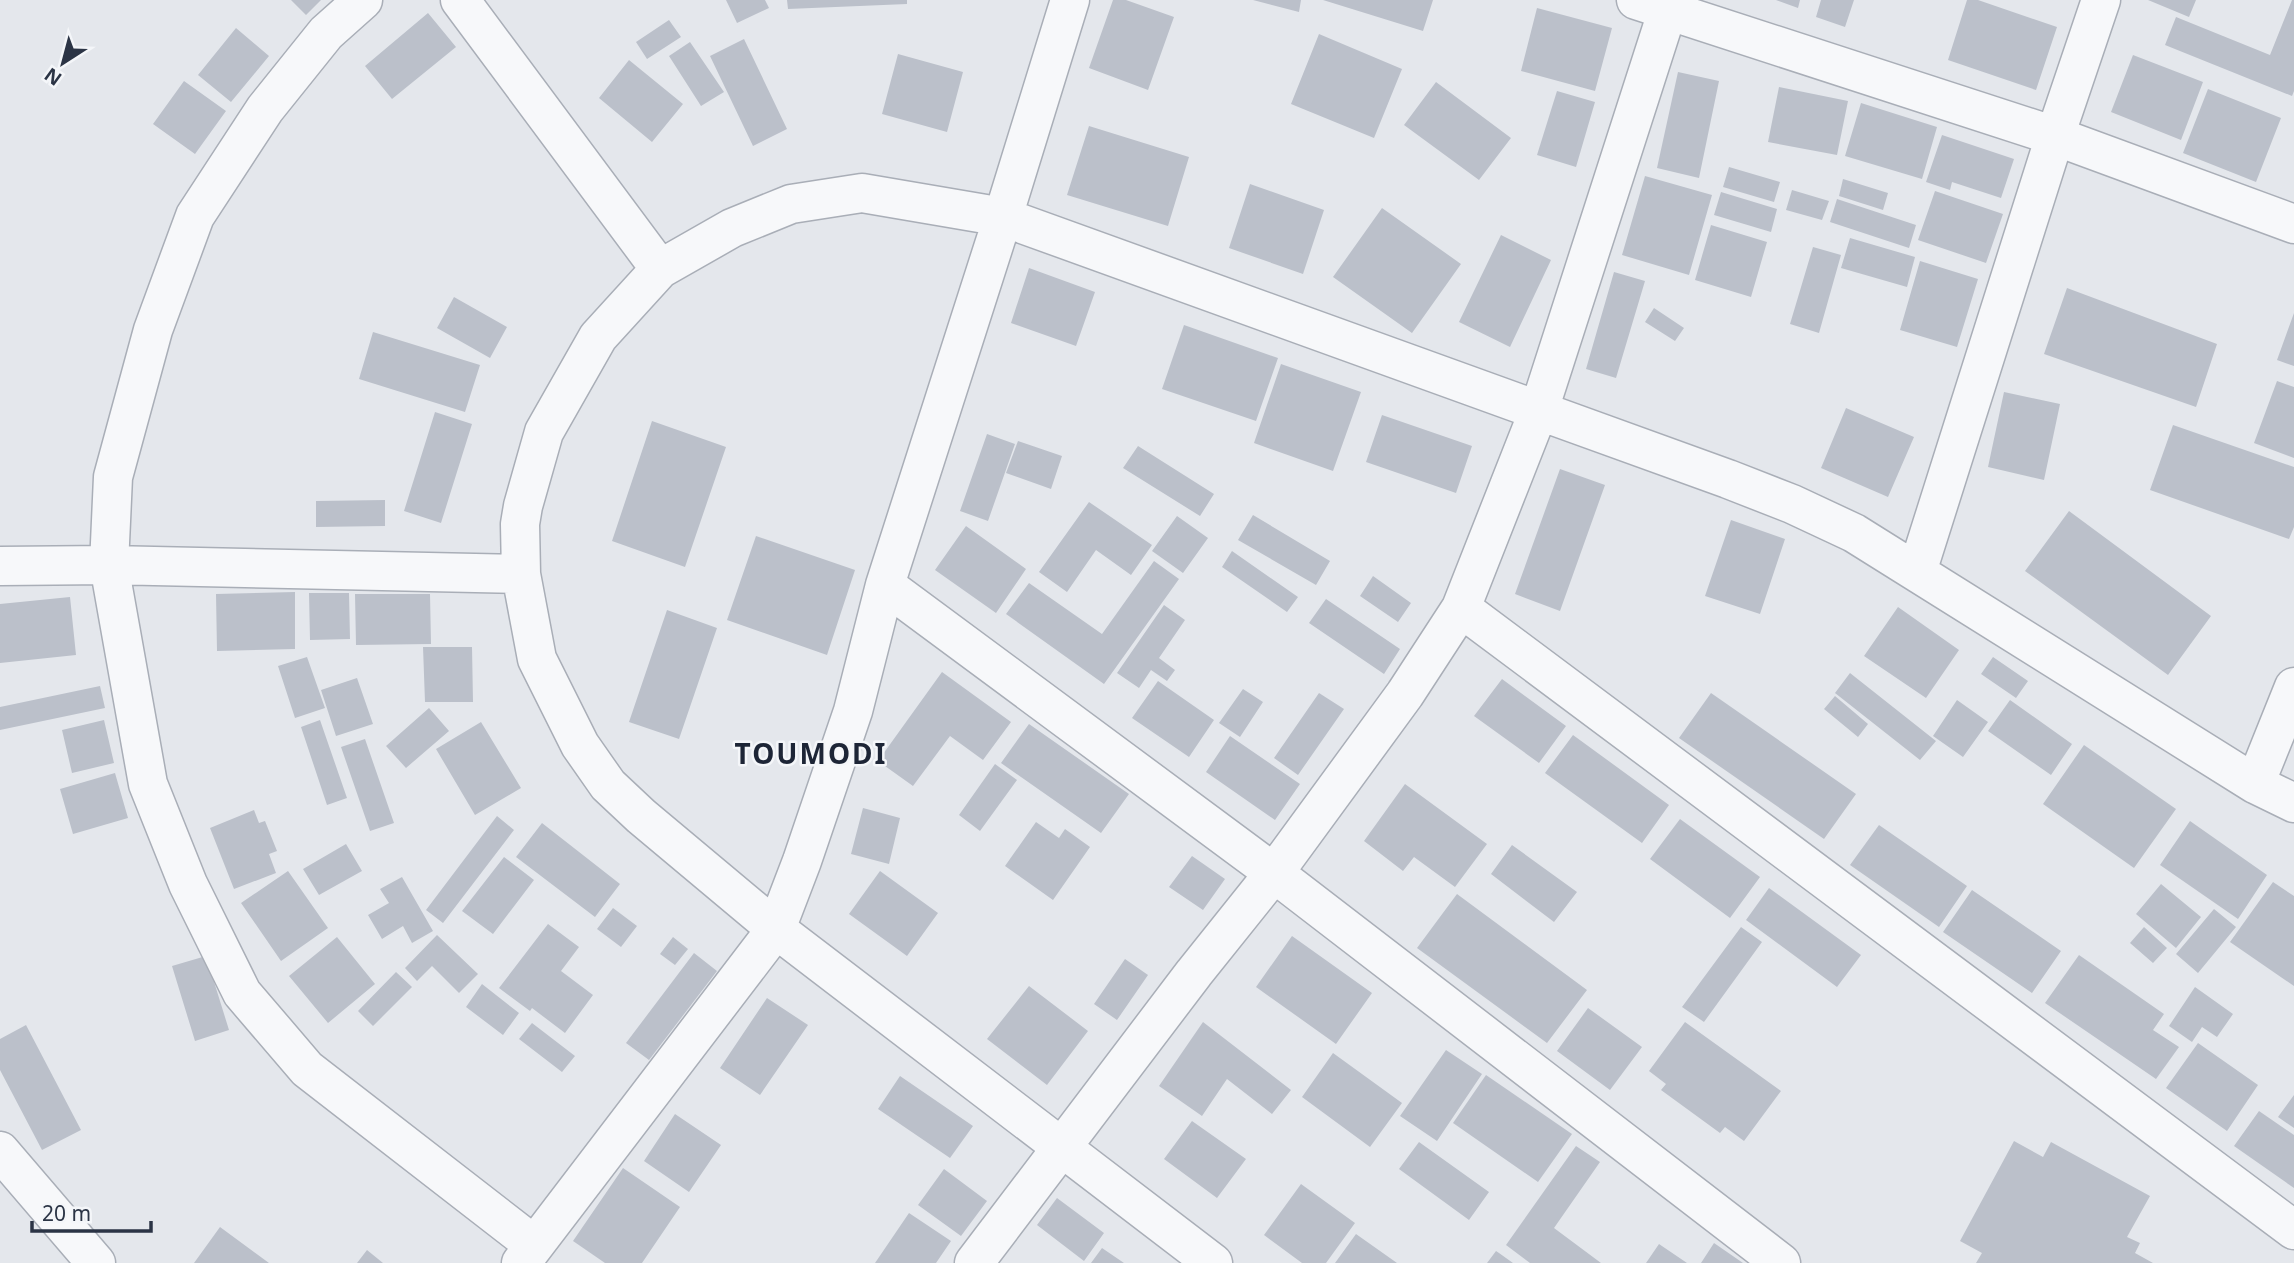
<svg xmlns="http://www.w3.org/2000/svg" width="2294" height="1263" font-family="'Noto Sans',sans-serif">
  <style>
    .building { fill: #bbc0ca }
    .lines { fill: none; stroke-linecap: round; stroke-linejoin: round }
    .minor-casing { stroke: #a9aeb7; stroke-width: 41 }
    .minor { stroke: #f7f8fa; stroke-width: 38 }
    .labels { text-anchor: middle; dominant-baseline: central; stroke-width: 5; stroke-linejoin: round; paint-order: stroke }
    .district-label { font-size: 28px; font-weight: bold; letter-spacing: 2px; fill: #1d2536; stroke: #f4f6f9 }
  </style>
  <rect width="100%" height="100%" fill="#e4e7ec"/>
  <!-- building -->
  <path class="building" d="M291 0H321L306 15Z
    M726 0H765L769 8 737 23Z
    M787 0H907V4L788 9Z
    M1113 0H1126L1174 17 1148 90 1089 68Z
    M1253 0H1301L1299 12Z
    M1323 0H1433L1423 31Z
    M1776 0H1800L1798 8Z
    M1821 0H1854L1845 27 1816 17Z
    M1967 0H1978L2057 27 2036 90 1948 60Z
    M2148 0H2196L2189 17Z
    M2292 0H2294V91L2292 96 2165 45 2176 17 2270 55Z
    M1537 8 1612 28 1595 91 1521 71Z
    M428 13 456 47 392 99 365 66Z
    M669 20 681 37 647 59 636 42Z
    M236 28 269 56 231 102 198 75Z
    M1319 34 1402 69 1374 138 1291 104Z
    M744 39 787 129 753 146 710 56Z
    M690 42 724 92 701 106 669 56Z
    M898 54 963 72 947 132 882 114Z
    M2133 55 2203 82 2181 140 2111 112Z
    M629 60 683 104 652 142 599 98Z
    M1678 72 1719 81 1699 178 1657 168Z
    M184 81 226 111 195 154 153 124Z
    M1436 82 1511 138 1479 180 1404 125Z
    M1779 87 1848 101 1837 155 1768 142Z
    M2208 89 2281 118 2256 182 2183 153Z
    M1557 91 1595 102 1576 167 1537 155Z
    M1861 103 1937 127 1922 179 1845 156Z
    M1089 126 1189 157 1168 226 1067 195Z
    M1942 135 2014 159 2001 198 1952 182 1950 190 1926 182Z
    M1729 167 1780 182 1774 202 1723 187Z
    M1645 176 1712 195 1689 275 1622 255Z
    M1843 179 1888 193 1883 210 1839 196Z
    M1250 184 1324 210 1303 274 1229 248Z
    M1792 190 1829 201 1822 220 1786 210Z
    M1935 191 2003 214 1986 263 1918 240Z
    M1721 192 1777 209 1771 232 1714 215Z
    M1837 199 1916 225 1909 248 1830 222Z
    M1382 208 1461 264 1412 333 1333 277Z
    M1711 225 1767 242 1751 297 1695 280Z
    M1501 235 1551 260 1510 347 1459 322Z
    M1850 238 1915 257 1907 287 1841 268Z
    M1813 247 1841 255 1819 333 1790 324Z
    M1920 261 1978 279 1957 347 1900 330Z
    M1029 268 1095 292 1076 346 1011 323Z
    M1614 272 1645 281 1616 378 1586 369Z
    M2067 288 2217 344 2196 407 2044 354Z
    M454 297 507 327 490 358 437 328Z
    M1654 308 1684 328 1675 341 1645 322Z
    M2294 313V366L2277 360Z
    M1184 325 1278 358 1256 421 1162 389Z
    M373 332 480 365 465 412 359 379Z
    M1281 364 1361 392 1333 471 1254 443Z
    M2277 381 2294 387V458L2254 443Z
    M2004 392 2060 404 2044 480 1988 467Z
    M1846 408 1914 437 1888 497 1821 468Z
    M435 412 472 424 441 523 404 511Z
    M1382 415 1472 446 1456 493 1366 462Z
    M652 421 726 447 685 567 612 541Z
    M2173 425 2294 467V527L2289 539 2150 490Z
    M987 434 1015 444 988 521 960 511Z
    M1018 441 1062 456 1051 489 1006 473Z
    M1138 446 1214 494 1200 516 1123 468Z
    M1560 469 1605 485 1560 611 1515 594Z
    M385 500V526L316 527V501Z
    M1089 502 1152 545 1131 575 1096 550 1067 592 1039 572Z
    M2069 511 2211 616 2168 675 2025 571Z
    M1253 515 1330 561 1316 585 1238 540Z
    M1177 516 1208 538 1183 573 1152 551Z
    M1731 520 1785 539 1760 614 1705 596Z
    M966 526 1026 569 996 613 935 570Z
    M756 536 855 570 827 655 727 620Z
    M1232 551 1298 597 1287 612 1222 567Z
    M1154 561 1179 579 1104 684 1006 614 1029 583 1102 634Z
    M1373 576 1411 603 1398 622 1360 596Z
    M295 592V649L217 651 216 594Z
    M309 593H349L350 639 310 640Z
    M355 594H430L431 644 356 645Z
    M70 597 76 655 0 663V604Z
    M1326 599 1400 649 1384 674 1309 623Z
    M1164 605 1185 620 1159 658 1175 670 1167 681 1151 670 1139 688 1117 673Z
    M1898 607 1959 650 1926 698 1864 656Z
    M667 610 717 628 679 739 629 722Z
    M423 647H472L473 702H425Z
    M307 657 325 708 295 718 278 666Z
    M1993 657 2028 681 2016 698 1981 674Z
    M942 672 1011 722 983 760 950 736 913 786 878 761Z
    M1850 673 1936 741 1920 760 1835 693Z
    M357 678 373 724 336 736 321 690Z
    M1502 679 1566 726 1539 763 1474 716Z
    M1158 681 1214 720 1189 757 1132 718Z
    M100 686 105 708 0 730V707Z
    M1243 689 1263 702 1240 737 1219 723Z
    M1319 693 1344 709 1298 775 1274 758Z
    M1711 693 1856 794 1824 839 1679 738Z
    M1835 696 1868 724 1858 737 1824 709Z
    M1957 700 1988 722 1963 757 1933 736Z
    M2010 700 2072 744 2051 775 1988 731Z
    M429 708 449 731 406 768 386 746Z
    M104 720 114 763 72 773 62 730Z
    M320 720 347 798 327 805 301 727Z
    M481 722 521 788 475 815 436 749Z
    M1029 724 1129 794 1101 833 1001 763Z
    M1573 735 1669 805 1642 843 1545 773Z
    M1230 736 1300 784 1275 820 1206 772Z
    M365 739 394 823 370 831 341 747Z
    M2084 745 2176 809 2134 868 2043 804Z
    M995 764 1017 780 980 831 959 815Z
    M115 773 128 818 73 834 60 789Z
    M1405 784 1487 844 1455 887 1414 857 1403 871 1364 841Z
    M863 808 900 818 889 864 851 854Z
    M254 810 259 823 265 821 277 851 269 854 276 873 234 889 210 828Z
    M497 816 514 830 443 923 426 910Z
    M1680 819 1760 877 1730 918 1650 859Z
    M2190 821 2267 875 2238 919 2160 865Z
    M1036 822 1059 838 1065 829 1090 847 1053 900 1005 866Z
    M542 823 620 884 595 917 516 857Z
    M1879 825 1967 886 1939 927 1850 865Z
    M346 844 362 871 319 895 303 869Z
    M1512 845 1577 892 1554 922 1491 874Z
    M1192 856 1225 879 1203 910 1169 887Z
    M504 857 534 880 493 934 462 911Z
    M288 871 328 928 281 961 241 903Z
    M880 871 938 913 907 956 849 914Z
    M402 877 433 931 412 943 403 926 382 939 368 915 389 903 380 889Z
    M2273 882 2294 896V986L2230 942Z
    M2161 884 2201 917 2176 948 2136 914Z
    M1769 888 1861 955 1837 987 1746 920Z
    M1972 890 2061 951 2032 993 1943 932Z
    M1457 894 1587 990 1547 1043 1417 948Z
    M613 908 637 926 621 947 597 929Z
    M2214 909 2236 927 2198 973 2176 954Z
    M548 924 579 947 561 971 593 995 565 1033 532 1008 530 1011 499 988Z
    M1741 927 1762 942 1704 1022 1682 1007Z
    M2144 927 2167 948 2153 963 2130 943Z
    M437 935 478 974 459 993 432 966 417 981 405 968Z
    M1292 936 1372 993 1336 1044 1256 987Z
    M337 937 375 984 328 1023 289 976Z
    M673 937 688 949 675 965 660 954Z
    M694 953 717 971 649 1060 626 1043Z
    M2079 955 2164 1014 2153 1030 2179 1047 2156 1079 2045 1003Z
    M206 956 229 1030 195 1041 172 966Z
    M1125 959 1148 975 1117 1020 1094 1004Z
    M396 972 412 987 373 1026 358 1011Z
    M482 984 519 1013 503 1035 466 1007Z
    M1029 986 1088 1031 1047 1085 987 1039Z
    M2195 987 2233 1014 2217 1037 2202 1027 2192 1042 2169 1026Z
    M767 998 808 1025 760 1095 720 1068Z
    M1588 1008 1642 1047 1610 1090 1557 1051Z
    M1203 1022 1291 1090 1272 1114 1227 1079 1202 1116 1159 1086Z
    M1685 1022 1781 1091 1744 1141 1725 1127 1720 1133 1661 1090 1666 1084 1649 1071Z
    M532 1023 575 1056 562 1072 519 1039Z
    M26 1025 81 1130 42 1150 0 1070V1039Z
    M2198 1043 2258 1085 2227 1131 2166 1088Z
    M1446 1050 1482 1074 1437 1141 1400 1116Z
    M1333 1053 1402 1103 1370 1147 1302 1097Z
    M1486 1075 1572 1134 1538 1182 1453 1123Z
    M900 1076 973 1126 950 1158 878 1109Z
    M2294 1095V1128L2278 1117Z
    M2259 1111 2294 1135V1188L2234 1146Z
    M675 1114 721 1145 689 1192 644 1161Z
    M1192 1121 1246 1159 1217 1198 1164 1159Z
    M2014 1141 2043 1157 2051 1142 2150 1196 2127 1237 2140 1243 2135 1253 2153 1263H1976L1982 1253 1960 1241Z
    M1419 1142 1489 1192 1469 1220 1399 1169Z
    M1576 1146 1600 1162 1554 1228 1601 1263H1530L1506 1245Z
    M623 1168 680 1207 642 1263H605L573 1241Z
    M944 1169 987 1201 961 1236 918 1205Z
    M1301 1184 1355 1223 1326 1263H1302L1264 1235Z
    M1057 1198 1104 1233 1084 1261 1037 1225Z
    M909 1213 951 1241 936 1263H875Z
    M220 1227 269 1263H194Z
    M1356 1234 1397 1263H1335Z
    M1714 1243 1743 1263H1701Z
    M1659 1244 1687 1263H1646Z
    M1102 1248 1124 1263H1091Z
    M367 1250 383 1263H357Z
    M1496 1251 1499 1253 1513 1263H1487Z"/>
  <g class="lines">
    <defs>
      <path id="minor" d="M363 0 326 33 265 109 195 216 153 330 113 477 109 565 148 784 188 884 242 993 307 1069 534 1245
        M460 0 660 269
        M1636 0 2055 136 2294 224
        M0 566 109 565 521 574
        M1917 572 2055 136 2101 0
        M885 585 1274 873 1781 1263
        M1461 608 2294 1230
        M2255 784 2294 687
        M0 1151 96 1263
        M521 1263 776 929 802 861 853 711 885 585 1003 217 1070 0
        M974 1263 1194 973 1274 873 1405 694 1461 608 1539 410 1671 0
        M1213 1263 776 929 641 816 608 785 580 745 537 659 521 574 520 524 523 506 544 432 598 337 660 269 732 228 791 204 862 193 1003 217 1728 479 1792 504 1854 533 2255 784 2294 803"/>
    </defs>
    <!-- minor casing -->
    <use href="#minor" class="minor-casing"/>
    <!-- minor -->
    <use href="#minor" class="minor"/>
  </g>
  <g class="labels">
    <!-- district labels -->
    <g class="district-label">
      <text x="811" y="753">TOUMODI</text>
    </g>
  </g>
  <!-- north arrow -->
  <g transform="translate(63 63) rotate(216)" stroke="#f4f6f9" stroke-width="5" paint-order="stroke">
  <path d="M0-5L12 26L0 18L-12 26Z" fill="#2b3445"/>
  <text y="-10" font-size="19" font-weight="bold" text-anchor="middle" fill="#2b3445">N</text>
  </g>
  <!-- scale -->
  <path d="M32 1221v10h119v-10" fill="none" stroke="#2b3445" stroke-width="3.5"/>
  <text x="42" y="1221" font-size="21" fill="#2b3445" stroke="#f4f6f9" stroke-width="5" paint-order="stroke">20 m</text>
</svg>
